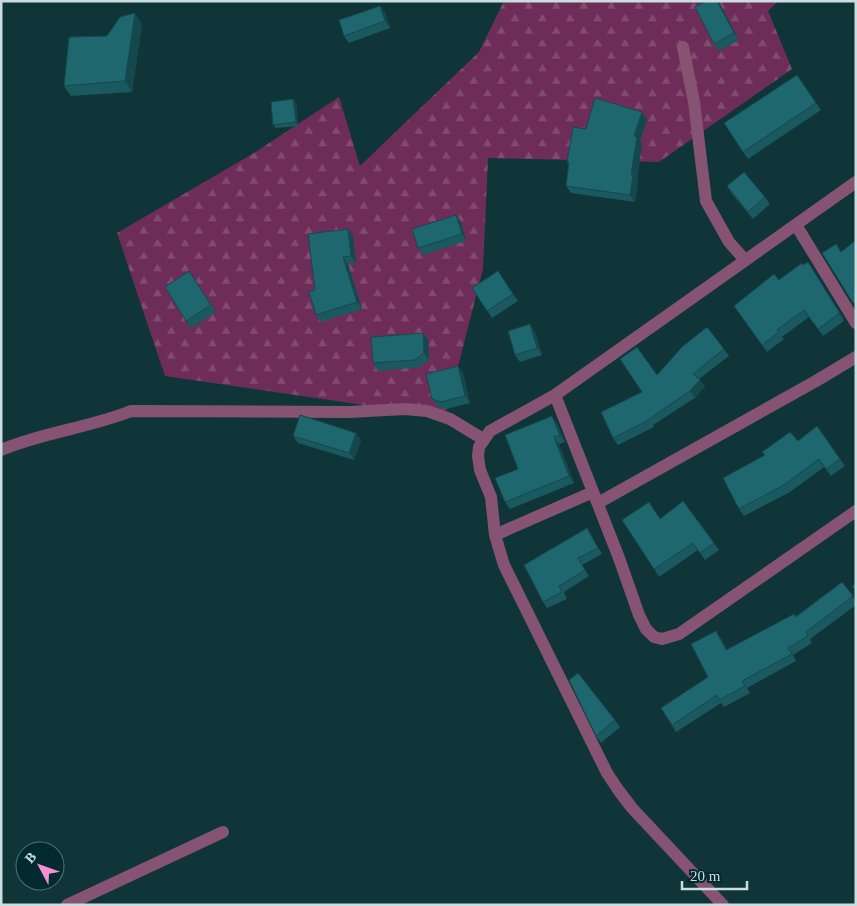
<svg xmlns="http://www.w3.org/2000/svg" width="857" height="906" font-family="'Times New Roman',serif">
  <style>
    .forest { fill: url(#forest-firs) }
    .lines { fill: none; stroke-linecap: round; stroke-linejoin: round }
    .street { stroke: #865373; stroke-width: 12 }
    .wall { fill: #1a595f }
    .shaded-wall { fill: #15484d }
    .building { fill: #1e676e; stroke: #15484d }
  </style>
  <defs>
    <pattern id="forest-firs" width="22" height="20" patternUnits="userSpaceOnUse" patternTransform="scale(1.25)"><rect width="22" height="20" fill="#6e2d58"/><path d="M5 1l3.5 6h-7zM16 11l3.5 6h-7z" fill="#814b70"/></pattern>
  </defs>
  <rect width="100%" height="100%" fill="#0f3539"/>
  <!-- forest -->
  <path class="forest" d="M504 1H778L768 11 792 69 659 162 488 158 483 269 445 417 165 376 117 233 254 153 339 97 360 166 479 52Z"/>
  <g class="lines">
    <!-- street -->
    <path class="street" d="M683 47 694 102 706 201 729 242 745 260
      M796 225 856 323
      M555 395 619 558 639 615 646 629 654 637 662 639 679 634 856 511
      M1 450C43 432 89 428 131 411L349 412 405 409 427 411 450 419 483 439
      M598 503 816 381 856 357
      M495 535 593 492
      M67 905 223 832
      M723 905 632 808 619 791 607 773 504 565 495 535 491 497 480 470 478 456 479 447 490 431 555 395 856 182"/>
  </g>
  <!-- wall -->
  <path class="wall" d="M717 1 720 4 739 40 719 51 714 44Z
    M380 6 385 13 390 28 349 43 344 36Z
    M142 24 132 92 71 96 64 86 107 36Z
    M797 75 821 110 748 159 724 123Z
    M296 103 298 126 276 128 273 125Z
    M642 112 647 119 640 141 642 144 637 180 638 182 635 202 571 193 566 186 569 165 567 162 586 129Z
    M727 186 765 197 770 204 753 219 732 194Z
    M456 215 461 222 466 241 423 255 418 248Z
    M348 229 353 236 356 263 348 264 362 309 321 322 316 315 315 290Z
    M808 262 844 319V321L823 336 809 317 782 337 784 339 767 352 734 306Z
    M498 271 518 301 492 318 472 288Z
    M194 278 216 312 191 328 186 321Z
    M530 324 535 332 542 355 520 362 515 355Z
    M423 333 428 340 429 360 420 367 378 371 373 363Z
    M724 349 729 356 699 379 705 386 695 398 653 425 654 427 618 445 613 438 642 392 657 375Z
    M458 366 463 373 470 403 446 409 437 406 432 399Z
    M557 423 565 442 559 444 574 483 510 509 505 502 518 469Z
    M817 426 845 466 831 476 824 467 790 492 744 516 739 509 798 441Z
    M356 433 361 440 354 460 298 443 293 436Z
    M683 501 719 550 705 560 698 550 659 577 654 569 660 519Z
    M591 535 602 554 582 565 589 576 564 592 567 599 547 608 543 602Z
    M842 582 856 601V605L810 639 812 643 793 655 796 661 747 688 750 693 724 707 721 703 676 732 661 708 708 677 721 638 727 650 796 616Z
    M615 720 620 727 601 743 596 736Z"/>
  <!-- shaded-wall -->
  <path class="shaded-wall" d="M717 1 720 4 739 40 734 33Z
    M380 6 385 13 390 28 385 21Z
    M135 13 142 24 132 92 125 81Z
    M293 99 296 103 298 126 296 122Z
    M642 112 647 119 640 141 642 144 637 180 638 182 635 202 630 195 634 136Z
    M456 215 461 222 466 241 462 234Z
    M348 229 353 236 356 263 351 256Z
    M343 257 348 264 362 309 357 302Z
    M808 262 844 319V321L839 314Z
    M530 324 535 332 542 355 537 348Z
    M423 333 428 340 429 360 424 353Z
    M458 366 463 373 470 403 465 396Z
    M700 380 705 386 695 398 690 391Z
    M552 416 557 423 565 442 560 435Z
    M356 433 361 440 354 460 349 453Z
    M554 437 559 444 574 483 569 476Z
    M716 631 721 638 731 657 726 650Z"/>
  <!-- building -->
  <path class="building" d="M706 1H717L734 33 714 44 695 7Z
    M380 6 385 21 344 36 339 20Z
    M135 13 125 81 64 86 69 37 107 36 120 17Z
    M797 75 816 103 743 152 724 123Z
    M595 98 642 112 634 136 637 137 631 175H633L630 195 566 186 569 162H567L573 127 586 129Z
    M293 99 296 122 273 125 271 102Z
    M744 172 765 197 748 212 727 186Z
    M456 215 462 234 418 248 412 229Z
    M348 229 351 256 343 257 357 302 316 315 309 292 315 290 308 234Z
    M856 240V302L853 303 822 253 836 244 841 252Z
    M808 262 839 312V314L818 329 804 310 777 330 779 332 762 345 734 306 774 274 779 280 802 263 803 265Z
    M189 271 211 305 186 321 165 287Z
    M498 271 513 294 487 311 472 288Z
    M530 324 537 348 515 355 508 331Z
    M707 327 724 349 693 374 700 380 690 391 649 419V420L613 438 601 412 642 392 620 359 637 347 657 375 682 347Z
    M423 333 424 353 415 360 373 363 371 337Z
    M458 366 465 396 441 402 432 399 426 374Z
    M300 415 356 433 349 453 293 436Z
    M552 416 560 435 554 437 569 476 505 502 495 478 518 469 505 435Z
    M817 426 840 459 826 469 819 459 784 485 739 509 723 478 765 455 762 452 790 432 798 441Z
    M683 501 714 543 700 553 693 543 654 569 622 520 649 502 660 519Z
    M587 528 598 548 578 558 585 570 559 586 562 592 543 602 524 565Z
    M842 582 853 596 806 632 808 636 788 648 792 654 742 681 745 686 719 700 717 695 672 725 661 708 708 677 691 644 716 631 726 650 794 614 796 617Z
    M856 584V592L852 586Z
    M578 673 615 720 596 736 569 680Z"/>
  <!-- border -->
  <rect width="857" height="906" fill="none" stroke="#cadee0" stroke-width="5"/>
  <!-- north arrow -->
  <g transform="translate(40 866) rotate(311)"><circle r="24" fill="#032b2f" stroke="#537376"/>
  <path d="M0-4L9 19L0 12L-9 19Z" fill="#f690d0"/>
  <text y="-8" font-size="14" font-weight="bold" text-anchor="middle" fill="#cadee0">B</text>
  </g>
  <!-- scale -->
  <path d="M682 881v8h65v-8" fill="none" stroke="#cadee0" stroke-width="2.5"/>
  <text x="690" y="881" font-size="15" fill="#cadee0" stroke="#032b2f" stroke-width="4" paint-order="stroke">20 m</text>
</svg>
